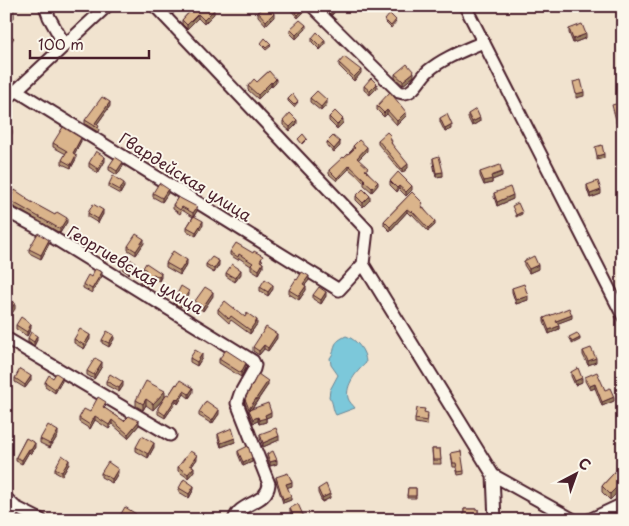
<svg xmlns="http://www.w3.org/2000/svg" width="629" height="526" font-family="'Playpen Sans',sans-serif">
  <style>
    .water { fill: #7cc8da; stroke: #688494 }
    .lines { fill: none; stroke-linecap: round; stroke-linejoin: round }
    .minor-casing { stroke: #4a1f2b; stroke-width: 15 }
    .minor { stroke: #fbf7ec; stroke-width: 11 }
    .wall { fill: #bb9b78; stroke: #4a1f2b }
    .shaded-wall { fill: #997e61; stroke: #4a1f2b }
    .building { fill: #dab48b; stroke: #4a1f2b }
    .labels { text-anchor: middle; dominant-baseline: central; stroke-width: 4; stroke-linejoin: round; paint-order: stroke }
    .street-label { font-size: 16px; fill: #4a1f2b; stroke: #fbf7ec }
  </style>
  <rect width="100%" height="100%" fill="#f1e3cf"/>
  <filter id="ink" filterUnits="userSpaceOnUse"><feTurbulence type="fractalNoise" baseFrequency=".02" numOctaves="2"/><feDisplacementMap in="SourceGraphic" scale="10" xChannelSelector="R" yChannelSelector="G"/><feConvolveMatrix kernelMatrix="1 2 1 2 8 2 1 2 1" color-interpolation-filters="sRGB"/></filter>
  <g filter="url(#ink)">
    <!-- water -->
    <path class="water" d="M346 336C356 339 366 351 366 363 357 371 345 385 348 398 349 402 353 405 355 408L336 415C332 409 334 403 329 397L330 390 338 375 331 365 330 358C338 348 329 344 346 336Z"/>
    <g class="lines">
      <defs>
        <path id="minor" d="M45 6 49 17 64 44
          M155 6 367 230 363 264 493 475 574 520
          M312 6 399 92 403 93C414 94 420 78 428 71 443 58 465 50 483 42
          M465 6 623 316
          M16 90 339 290 363 264
          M6 100 107 6
          M6 211 36 227 253 361 255 365 254 369 240 394 237 403 269 484C267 505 239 501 234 520
          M6 338 170 435
          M493 475 495 520
          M6 498 15 507 41 520
          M9 520 15 507
          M589 520 623 504"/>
      </defs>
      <!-- minor casing -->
      <use href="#minor" class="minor-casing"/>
      <!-- minor -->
      <use href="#minor" class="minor"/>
    </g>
    <!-- wall -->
    <path class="wall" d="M166 6H181L173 14Z
      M191 6H210L214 14 204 24 198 18 187 29 182 24V20L193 8Z
      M287 6H301L304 12 298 18Z
      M339 6 332 15 327 11V7Z
      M258 12 274 17 266 25 258 16Z
      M385 20 396 22 391 28 385 22Z
      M290 29H306L296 39 290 33Z
      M569 29 586 38 573 43 569 33Z
      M312 38 325 44 320 50 312 42Z
      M261 43 271 46 266 50 261 45Z
      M339 63 361 73 354 81 339 66Z
      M269 71 276 83 272 87 271 86 258 99 248 90V86L257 82Z
      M395 74 414 76 403 85 395 78Z
      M364 86 377 88 370 95 364 90Z
      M310 98 327 104 321 111 310 102Z
      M288 99 298 102 294 107 288 101Z
      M110 106 97 124 99 130 98 132 85 124V120Z
      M377 106 406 116 397 125 387 114 384 117 377 110Z
      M468 114 480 121 472 126 468 118Z
      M329 117 343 123 337 129 329 121Z
      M440 118 452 129 445 132 440 122Z
      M283 121 297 124 290 131 283 125Z
      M378 140H391L392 145 408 168 402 173 378 144Z
      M81 141 74 154 76 159 71 168 62 164V160L66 154 53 147V143Z
      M327 142 340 146 334 152 327 146Z
      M353 146 367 151 358 160 378 185 372 192 364 185V182L349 169 337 181 329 174V170L344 158 353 149Z
      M433 158 443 176 436 177 433 162Z
      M105 161 98 173 89 167V163Z
      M109 166H123L117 175 109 170Z
      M480 172 502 176 492 180V183L484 185 480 176Z
      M390 181 412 190 406 196 399 189 397 192 390 185Z
      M109 184 124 187 120 194 109 188Z
      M587 185 601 194 590 198 587 189Z
      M412 192 423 207 435 225 428 231 412 214 411 216 407 212 390 231 384 225V221Z
      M153 193H168L162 202 153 197Z
      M494 193 513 199 497 206 494 197Z
      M356 196 370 200 363 207 356 200Z
      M178 197 197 211 194 216 203 225 196 236 187 231V227L193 217 182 210 180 214 173 209V205Z
      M9 200H27L67 222 60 233 9 204Z
      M88 213 103 214 98 223 88 217Z
      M623 219 622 235 617 226V222Z
      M144 243 136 255 128 250V246Z
      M49 244 41 259 29 253V249Z
      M230 252 263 260 261 262 263 267 259 274 251 269V266L239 258 238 260 230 255Z
      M524 261 538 269 529 273 524 265Z
      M166 263 187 264 180 275 166 267Z
      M206 264 219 265 214 273 206 268Z
      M122 265 134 266 129 274 122 269Z
      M143 268 161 277 159 281 153 278 149 288 140 282V279L144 273 143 272Z
      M226 273 241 274 235 282 226 276Z
      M102 276 92 293 83 288V284Z
      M297 280H309L305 285 306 290 299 300 289 294V290Z
      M260 287 273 289 268 296 260 291Z
      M512 288 528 300 516 304 512 292Z
      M189 295 181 307 174 304V300Z
      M313 295 326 296 321 304 313 299Z
      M213 296 203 311 195 305V301Z
      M218 309 245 317 257 324 250 334 231 320 229 323 218 313Z
      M544 318H572L558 323 559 329 549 334 544 322Z
      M16 325 31 328 27 336 16 329Z
      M28 338 37 340 34 346 28 342Z
      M277 338 268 351 264 349 259 355 253 351V347Z
      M74 339H90L84 349 74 343Z
      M114 339 109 347 102 343V340Z
      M583 351 596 362 588 365 583 355Z
      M190 358H202L197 366 190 362Z
      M219 359 246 367 241 377 219 363Z
      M102 366 94 379 87 375V371Z
      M571 372 582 382 575 385 571 376Z
      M585 377 605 390 614 401 602 406 595 388 590 390 585 381Z
      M15 378 31 380 25 388 15 382Z
      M53 378 62 381 55 393 45 386V382Z
      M106 381 123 386 119 392 106 385Z
      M176 384 193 392 189 398 184 394 178 404 176 402 165 418 158 414V408L165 397 153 410 146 405 143 410 136 406V400L165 397 169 395Z
      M268 385 252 409 271 416 266 418V422L259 424 258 421 253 423 245 403V399Z
      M106 406 104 408 124 421 139 425 128 438 112 424 109 429 95 420 90 429 79 422V418L90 412Z
      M199 412 219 414 212 424 199 416Z
      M425 412 428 416 427 425 415 423V419Z
      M218 434 235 442 221 447 218 438Z
      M260 434 279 440 263 447 260 438Z
      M58 435 50 448 40 443V439Z
      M26 438 35 447 31 454 29 452 22 464 16 461V457Z
      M136 447H154L148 458 136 451Z
      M432 449H440L441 464H433Z
      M238 451 252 462 243 466 238 454Z
      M451 453 464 471V474L458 475 456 467H453Z
      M267 454 277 464 270 466 267 458Z
      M197 459 192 466 194 471 188 478 178 471V467Z
      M623 463 610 500 602 492V486Z
      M69 464 62 476 55 472V468Z
      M101 473H118L112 483 101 477Z
      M276 477 292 486 287 487 291 500 283 503 276 481Z
      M179 488 194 489 189 498 179 492Z
      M408 488H416V498H407Z
      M318 489 330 498 322 502 318 493Z
      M290 508 303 518 300 520H293L290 512Z
      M464 509H478V520H464Z"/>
    <!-- shaded-wall -->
    <path class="shaded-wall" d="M12 6H22V7L12 10Z
      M177 6H181L173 14V10Z
      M336 6H339L332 15V11Z
      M304 9V12L298 18V15Z
      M214 10V14L204 24V20Z
      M274 13V17L266 25V21Z
      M14 14V18L6 20V16Z
      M198 14V18L187 29V25Z
      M306 25V29L296 39V35Z
      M586 34V38L573 43V39Z
      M325 40V44L320 50V46Z
      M361 70V73L354 81V77Z
      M414 72V76L403 85V81Z
      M276 79V83L272 87V83Z
      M271 82V86L258 99V95Z
      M377 84V88L370 95V91Z
      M584 92V96L576 98V94Z
      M327 100V104L321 111V107Z
      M110 102V106L95 127V123Z
      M387 110V114L384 117V113Z
      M406 112V116L397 125V121Z
      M480 118V121L472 126V122Z
      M623 118V121L616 123V120Z
      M343 119V123L337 129V125Z
      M297 120V124L290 131V127Z
      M452 125V129L445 132V129Z
      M12 130V134L6 141V137Z
      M81 138V141L73 157V153Z
      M340 142V146L334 152V149Z
      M367 147V151L357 161V158Z
      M604 154V158L597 160V156Z
      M76 155V159L71 168V165Z
      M105 157V161L98 173V169Z
      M123 162V166L117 175V171Z
      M408 164V168L402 173V169Z
      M349 165V169L337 181V178Z
      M443 172V176L436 177V173Z
      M502 172V176L492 180V183L484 185V181L491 176Z
      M378 182V185L372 192V188Z
      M124 183V187L120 194V190Z
      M399 186V189L397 192V188Z
      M412 186V190L406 196V192Z
      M168 189V193L162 202V198Z
      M601 190V194L590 198V194Z
      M513 195V199L497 206V202Z
      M370 196V200L363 207V203Z
      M197 207V211L193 217V213Z
      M407 209V212L390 231V227Z
      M103 210V214L98 223V219Z
      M522 212V214L516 217V215Z
      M67 218V222L60 233V229Z
      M9 221V225L6 230V226Z
      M203 221V225L196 236V232Z
      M435 221V225L428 231V228Z
      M144 239V243L136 255V251Z
      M49 240V244L41 259V255Z
      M187 260V264L180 275V271Z
      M219 261V265L214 273V269Z
      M134 262V266L129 274V270Z
      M263 263V267L259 274V270Z
      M538 265V269L529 273V269Z
      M241 270V274L235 282V278Z
      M102 272V276L92 293V289Z
      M161 273V277L159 281V277Z
      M153 274V278L149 288V284Z
      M309 276V280L303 288V284Z
      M273 285V289L268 296V292Z
      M306 286V290L299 300V296Z
      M189 291V295L181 307V304Z
      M213 292V296L203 311V307Z
      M326 292V296L321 304V300Z
      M528 296V300L516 304V300Z
      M15 303V309L6 322V316Z
      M572 315V318L556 324V321Z
      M257 320V324L250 334V330Z
      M31 324V328L27 336V332Z
      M559 326V329L549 334V330Z
      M277 334V338L268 351V348Z
      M90 335V339L84 349V345Z
      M114 335V339L109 347V343Z
      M37 336V340L34 346V342Z
      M580 338V340L572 344V342Z
      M264 345V349L259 355V351Z
      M202 354V358L197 366V362Z
      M596 358V362L588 365V361Z
      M102 362V366L94 379V375Z
      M246 363V367L241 377V373Z
      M31 376V380L25 388V385Z
      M62 377V381L55 393V389Z
      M582 378V382L575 385V381Z
      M268 381V385L250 411 249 410V413V409Z
      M123 382V386L119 392V388Z
      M595 384V388L590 390V386Z
      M193 388V392L189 398V394Z
      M165 391V397L153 410V404Z
      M184 391V394L178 404V400Z
      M614 397V401L602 406V402Z
      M176 398V402L165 418V415Z
      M146 399V405L143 410V404Z
      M219 410V414L212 424V421Z
      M271 412V416L266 418V422L259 424V420L265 415Z
      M95 416V420L90 429V425Z
      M258 417V421L253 423V419Z
      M112 420V424L109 429V425Z
      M139 421V425L128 438V434Z
      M58 431V435L50 448V444Z
      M279 436V440L263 447V443Z
      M235 438V442L221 447V443Z
      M35 443V447L31 454V450Z
      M154 443V447L148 458V454Z
      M29 449V452L22 464V460Z
      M197 455V459L190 469V465Z
      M252 458V462L243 466V462Z
      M69 460V464L62 476V472Z
      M277 460V464L270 466V462Z
      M194 467V471L188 478V474Z
      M118 469V473L112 483V479Z
      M623 481V487L610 500V494Z
      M292 482V486L286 488V484Z
      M194 486V489L189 498V494Z
      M330 494V498L322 502V498Z
      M291 496V500L283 503V499Z
      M303 515V518L300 520H294V518Z"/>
    <!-- building -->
    <path class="building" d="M6 6H12L14 14 6 16Z
      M169 6H177L173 10Z
      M195 6H210L214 10 204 20 198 14 187 25 182 20Z
      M263 6H267L274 13 266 21 258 12Z
      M290 6H301L304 9 298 15Z
      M328 6H336L332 11 327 7Z
      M390 14 396 20 391 26 385 20Z
      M300 20 306 25 296 35 290 29Z
      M582 24 586 34 573 39 569 29Z
      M7 31 14 38 10 43 6 40V32Z
      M317 32 325 40 320 46 312 38Z
      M265 38 271 44 266 48 261 43Z
      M344 57 361 70 354 77 339 63Z
      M407 64 414 72 403 81 395 74Z
      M269 71 276 79 272 83 271 82 258 95 248 86 254 79 257 82Z
      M371 78 377 84 370 91 364 86Z
      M581 80 584 92 576 94 573 82Z
      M317 91 327 100 321 107 310 98Z
      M390 92 406 112 397 121 387 110 384 113 377 106Z
      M293 94 298 101 294 105 288 99Z
      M102 97 110 102 95 123 99 126 98 128 85 120Z
      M623 102V112H622L623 118 616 120 612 105Z
      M476 109 480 118 472 122 468 114Z
      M335 111 343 119 337 125 329 117Z
      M290 113 297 120 290 127 283 121Z
      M447 114 452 125 445 129 440 118Z
      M6 125 12 130 6 137Z
      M63 127 81 138 73 153 76 155 71 165 62 160 67 151 53 143Z
      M387 132 391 136 390 138 392 141 391 143 408 164 402 169 378 140Z
      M303 134 307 139 302 144 298 139Z
      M333 136 340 142 334 149 327 142Z
      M359 140 367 147 357 158 368 168 365 170 378 182 372 188 364 181 365 180 349 165 337 178 329 170 343 157 344 158 355 148 353 146Z
      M602 145 604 154 597 156 595 147Z
      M96 151 105 157 98 169 89 163Z
      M439 156 443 172 436 173 433 158Z
      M115 157 123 162 117 171 109 166Z
      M500 165 502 172 491 176 492 179 484 181 480 172Z
      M398 172 412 186 406 192 399 186 397 188 390 181Z
      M113 176 124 183 120 190 109 184Z
      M598 181 601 190 590 194 587 185Z
      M159 183 168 189 162 198 153 193Z
      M510 187 513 195 497 202 494 193Z
      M363 189 370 196 363 203 356 196Z
      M15 190 27 198 26 199 55 215 57 212 67 218 60 229 9 200Z
      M412 192 423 203 421 206 435 221 428 228 412 211 411 212 407 209 390 227 384 221Z
      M178 197 197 207 193 213 182 207 180 210 173 205Z
      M518 203 522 212 516 215 512 206Z
      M93 204 103 210 98 219 88 213Z
      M194 216 203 221 196 232 187 227Z
      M623 219V231H622L617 222Z
      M6 220 9 221 6 226Z
      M38 233 49 240 41 255 29 249Z
      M136 234 144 239 136 251 128 246Z
      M236 243 253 253 254 251 263 256 260 261 263 263 259 270 251 265 253 263 239 254 238 257 230 252Z
      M173 251 187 260 180 271 166 263Z
      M534 256 538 265 529 269 524 261Z
      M127 257 134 262 129 270 122 265Z
      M212 257 219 261 214 269 206 264Z
      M146 263 161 273 159 277 153 274 149 284 140 279 146 270 143 268Z
      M232 264 241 270 235 278 226 273Z
      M95 269 102 272 92 289 83 284 88 275 91 277Z
      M302 272 309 276 303 284 306 286 299 296 289 290 296 279 297 280Z
      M265 279 273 285 268 292 260 287Z
      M524 284 528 296 516 300 512 288Z
      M181 286 189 291 181 304 174 300Z
      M205 287 213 292 203 307 195 301Z
      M319 287 326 292 321 300 313 295Z
      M6 297 15 303 6 316Z
      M225 301 245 317 247 313 257 320 250 330 231 316 229 319 218 309Z
      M569 308 572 315 556 321 559 326 549 330 544 318Z
      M21 317 31 324 27 332 16 325Z
      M266 327 277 334 268 348 264 345 259 351 253 347Z
      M80 329 90 335 84 345 74 339Z
      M107 331 114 335 109 343 102 340Z
      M31 332 37 336 34 342 28 338Z
      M577 333 580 338 572 342 569 337Z
      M591 348 596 358 588 361 583 351Z
      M195 350 202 354 197 362 190 358Z
      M226 350 246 363 241 373 219 359Z
      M95 358 102 362 94 375 87 371Z
      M578 368 582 378 575 381 571 372Z
      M20 369 31 376 25 385 15 378Z
      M597 372 605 390 610 388 614 397 602 402 595 384 590 386 585 377Z
      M56 373 62 377 55 389 45 382 49 375 53 378Z
      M110 374 123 382 119 388 106 381Z
      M258 374 268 381 249 409 245 399Z
      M180 380 193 388 189 394 184 391 178 400 176 398 165 415 158 410V408L167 394 169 395 176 384 177 385Z
      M146 381 165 391 153 404 146 399 143 404 136 400Z
      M98 397 106 402 103 407 124 421 129 416 139 421 128 434 112 420 109 425 95 416 90 425 79 418 84 409 90 412Z
      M206 401 219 410 212 421 199 412Z
      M268 403 271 412 265 415 266 418 259 420 258 417 253 419 249 410Z
      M417 408 425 409 424 412 428 413 427 421 415 419Z
      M48 425 58 431 50 444 40 439Z
      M232 428 235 438 221 443 218 434Z
      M276 428 279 436 263 443 260 434Z
      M142 436 154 443 148 454 136 447Z
      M26 438 35 443 31 450 29 449 22 460 16 457Z
      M248 446 252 458 243 462 238 451Z
      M432 449H440L441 460H433Z
      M190 451 197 455 190 465 194 467 188 474 178 467Z
      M273 451 277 460 270 462 267 454Z
      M461 451 464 471 458 472 456 463H453L451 453Z
      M62 455 69 460 62 472 55 468Z
      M108 462 118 469 112 479 101 473Z
      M623 463V481L610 494 602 486Z
      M288 473 292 482 286 484 291 496 283 499 276 477Z
      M184 479 194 486 189 494 179 488Z
      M326 484 330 494 322 498 318 489Z
      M408 488H416V496H407Z
      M298 504 303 515 294 518 290 508Z
      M125 507 136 514 132 520H120L118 519Z
      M464 509H478V518H464Z"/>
  </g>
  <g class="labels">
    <!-- street labels -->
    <g class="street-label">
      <text transform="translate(186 176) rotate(32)">Гвардейская улица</text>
      <text transform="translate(136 269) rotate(31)">Георгиевская улица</text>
    </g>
  </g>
  <!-- margin -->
  <rect width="629" height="526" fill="none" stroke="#fbf7ec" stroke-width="25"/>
  <rect x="12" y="12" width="604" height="501" fill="none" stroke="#4a1f2b" stroke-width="2" filter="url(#ink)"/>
  <!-- north arrow -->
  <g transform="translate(576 474) rotate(41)" stroke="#fbf7ec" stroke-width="4" paint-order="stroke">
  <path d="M0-4L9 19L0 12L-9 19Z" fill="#4a1f2b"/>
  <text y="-8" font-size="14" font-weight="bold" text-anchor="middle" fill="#4a1f2b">С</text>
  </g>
  <!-- scale -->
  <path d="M30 50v8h119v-8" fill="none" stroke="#4a1f2b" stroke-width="2.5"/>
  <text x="38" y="50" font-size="15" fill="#4a1f2b" stroke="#fbf7ec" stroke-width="4" paint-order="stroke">100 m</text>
</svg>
